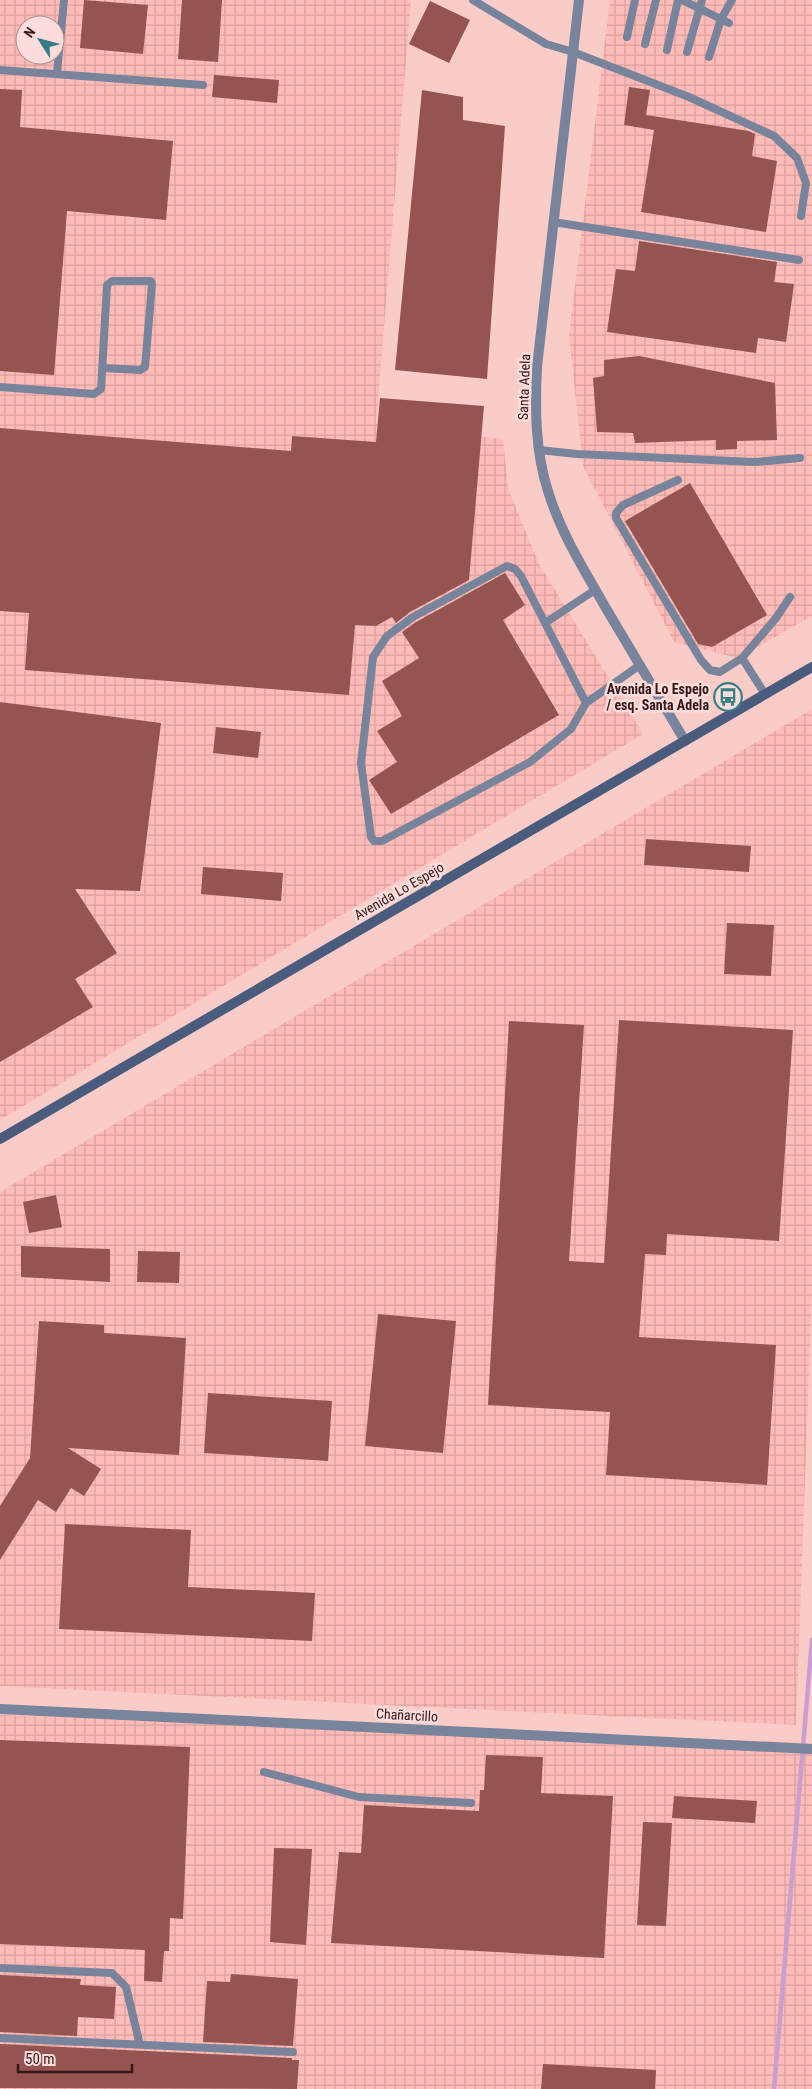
<svg xmlns="http://www.w3.org/2000/svg" width="812" height="2089" font-family="'Roboto Condensed',sans-serif">
  <style>
    .industrial { fill: url(#industrial-grid); fill-rule: evenodd }
    .lines { fill: none; stroke-linecap: round; stroke-linejoin: round }
    .stream { stroke: #ca9ecf; stroke-width: 4.5 }
    .building { fill: #965451 }
    .service { stroke: #78849c; stroke-width: 8 }
    .minor { stroke: #78849c; stroke-width: 10 }
    .secondary { stroke: #4a5c7d; stroke-width: 10 }
    .labels { text-anchor: middle; dominant-baseline: central; stroke-width: 5; stroke-linejoin: round; paint-order: stroke }
    .street-label { font-size: 14px; fill: #341817; stroke: #fddddb }
    .poi-label { font-size: 14px; font-weight: bold; fill: #341817; stroke: #fddddb; text-anchor: end }
  </style>
  <defs>
    <pattern id="industrial-grid" width="8" height="8" patternUnits="userSpaceOnUse" patternTransform="scale(1.25)"><rect width="8" height="8" fill="#ffbbb7"/><path d="M0 4h8M4 0v8" fill="none" stroke="#dba09d"/></pattern>
  </defs>
  <rect width="100%" height="100%" fill="#faccc8"/>
  <!-- industrial -->
  <path class="industrial" d="M0 0H411L376 424 503 439 508 488 539 564 643 734 0 1120ZM25 25H55V55H25Z
    M610 0H812V616L738 658 674 642 583 466 569 335Z
    M812 709V1291L796 1725 0 1686V1192Z
    M0 1715 812 1743V2089H0Z"/>
  <g class="lines">
    <!-- stream -->
    <path class="stream" d="M774 2089 812 1640"/>
  </g>
  <!-- building -->
  <path class="building" d="M84 0 148 5 143 54 80 48Z
    M182 0H222L218 62 178 59Z
    M430 1 470 20 449 63 409 44Z
    M214 75 279 80 277 103 212 97Z
    M629 87 650 90 646 115 749 131 755 134 752 156 777 161 766 232 641 212 654 130 624 125Z
    M0 89 22 90 20 127 173 141 166 220 67 211 54 375 0 371Z
    M422 90 463 97V120L505 126 487 379 395 370Z
    M639 241 777 262 774 282 794 284 786 342 758 338 756 353 607 332 616 269 635 271Z
    M639 356 775 383 777 440 737 441V449L716 450V440L635 443 633 433 597 432 593 378 604 376V360Z
    M380 398 484 406 469 580 410 612 396 623 392 617 376 626 355 625 349 695 25 670 29 613 0 611V428L291 451 292 436 376 442Z
    M690 483 767 615 712 647 698 644 625 521Z
    M505 573 525 605 503 620 559 715 391 814 369 780 397 762 377 731 402 716 382 681 419 658 402 632 416 622Z
    M0 702 161 723 140 891 75 889 117 953 75 979 93 1007 0 1062Z
    M216 727 261 732 258 758 213 753Z
    M646 839 751 846 749 872 644 865Z
    M203 867 283 873 281 901 201 894Z
    M727 923 774 925 771 976 724 974Z
    M619 1020 793 1030 779 1241 667 1234 666 1255 645 1254 639 1337 776 1345 767 1485 606 1475 610 1412 488 1405 509 1021 584 1025 569 1261 604 1263Z
    M56 1195 62 1227 29 1233 23 1202Z
    M21 1246 110 1249V1282L21 1277Z
    M138 1251 180 1252 179 1283 137 1282Z
    M378 1314 456 1321 443 1453 365 1446Z
    M39 1321 104 1325V1333L186 1338 179 1455 68 1448 101 1469 84 1496 71 1488 56 1512 38 1500 0 1560V1506L30 1458Z
    M208 1393 332 1401 328 1461 204 1453Z
    M65 1524 191 1530 188 1587 315 1593 312 1641 59 1629Z
    M0 1740 190 1747 183 1919 170 1918 169 1951H164L162 1982 144 1981 145 1950 0 1944Z
    M486 1755 543 1757 541 1793 613 1796 604 1958 331 1943 339 1852 361 1853 364 1805 479 1811 480 1790H484Z
    M674 1796 757 1801 755 1823 672 1818Z
    M643 1822 672 1823 666 1926 637 1925Z
    M274 1848 312 1849 306 1945 270 1942Z
    M231 1974 298 1979 293 2046 203 2042 207 1981 230 1982Z
    M0 1975 81 1979 80 1985 116 1987 114 2019 78 2017 77 2036 0 2032Z
    M0 2044 292 2058V2060H299L297 2089 0 2088Z
    M543 2064 656 2070 655 2089H541Z"/>
  <g class="lines">
    <!-- service -->
    <path class="service" d="M473 0 546 44 573 52 689 97 774 136 797 158 806 183 801 216
      M682 0 729 23
      M627 37 635 0
      M645 44 656 0
      M667 50 678 0
      M687 52 702 0
      M709 57 721 19 732 0
      M0 70 203 85
      M57 73 64 0
      M553 222 799 260
      M0 387 94 394 101 389 107 285 112 281H151L152 284 145 367 140 370 103 368
      M539 450 577 454 755 462 800 458
      M678 480 623 505 616 513V518L701 660 710 670 720 672 742 658 765 694
      M545 623 595 590
      M742 658 776 618 790 597
      M586 703 521 576 515 569 507 566 413 617 387 636 373 657 361 763 371 837 374 841H382L530 762 571 729 586 703 640 665
      M264 1772 359 1797 471 1803
      M0 1968 112 1973 126 1987 140 2045
      M0 2038 293 2052"/>
    <!-- minor -->
    <path class="minor" d="M579 0 537 367C535 408 535 451 548 491 561 534 585 571 607 610 633 653 659 697 685 741
      M0 1709 812 1749"/>
    <!-- secondary -->
    <path class="secondary" d="M0 1139 812 667"/>
  </g>
  <!-- icons -->
  <defs>
    <symbol id="bus-ring" viewBox="-11 -11 22 22"><circle r="9.5" fill="#fddddb" stroke="#357d83" stroke-width="1.5"/><path d="M-5-6H5V4H4V6H2V4H-2V6H-4V4H-5ZM-3.5-4V0h7V-4ZM-3.5 1.2v1.5H-2V1.2ZM2 1.2v1.5H3.5V1.2Z" fill="#357d83"/></symbol>
  </defs>
  <g fill-rule="evenodd">
    <use href="#bus-ring" x="712" y="681" width="32" height="32"/>
  </g>
  <g class="labels">
    <!-- street labels -->
    <g class="street-label">
      <text transform="translate(524 387) rotate(-88)">Santa Adela</text>
      <text transform="translate(399 891) rotate(-30)">Avenida Lo Espejo</text>
      <text transform="translate(407 1715) rotate(3)">Chañarcillo</text>
    </g>
    <!-- poi labels -->
    <g class="poi-label">
      <text x="709" y="689">Avenida Lo Espejo<tspan x="709" dy="16">/ esq. Santa Adela</tspan></text>
    </g>
  </g>
  <!-- north arrow -->
  <g transform="translate(40 40) rotate(306)"><circle r="24" fill="#fddddb" stroke="#ad8e8d"/>
  <path d="M0-4L9 19L0 12L-9 19Z" fill="#357d83"/>
  <text y="-8" font-size="14" font-weight="bold" text-anchor="middle" fill="#341817">N</text>
  </g>
  <!-- scale -->
  <path d="M18 2064v8h114v-8" fill="none" stroke="#341817" stroke-width="2.5"/>
  <text x="25" y="2064" font-size="15" fill="#341817" stroke="#fddddb" stroke-width="4" paint-order="stroke">50 m</text>
</svg>
